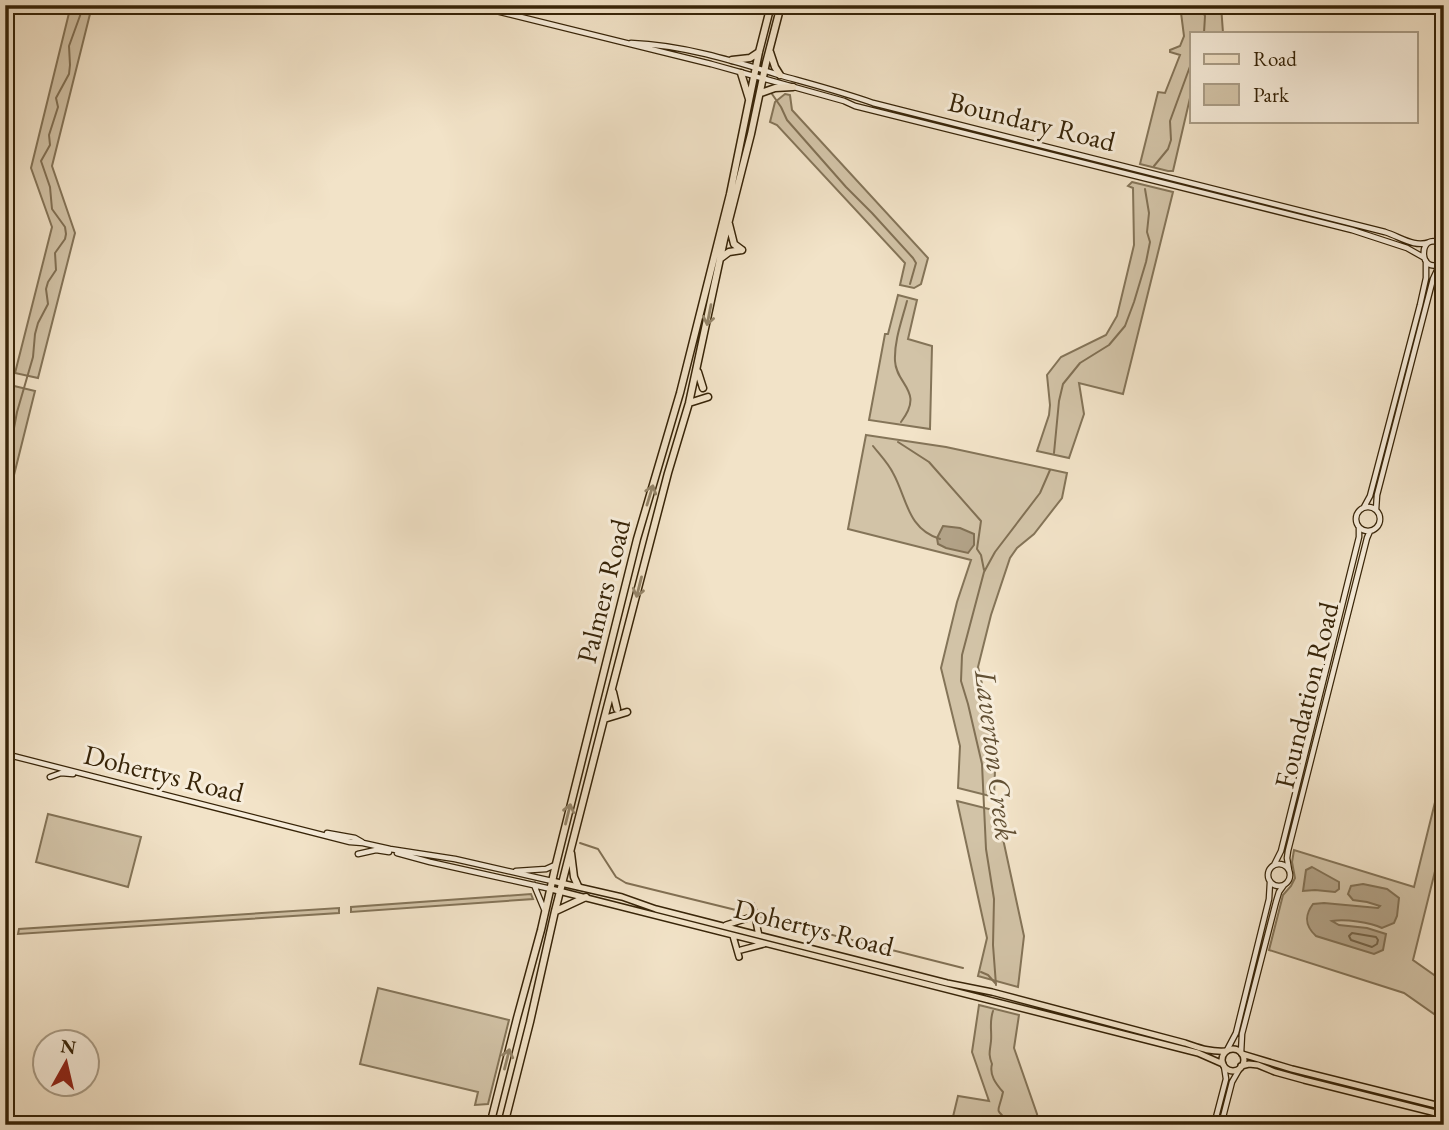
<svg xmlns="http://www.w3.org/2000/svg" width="1449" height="1130" font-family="'EB Garamond',serif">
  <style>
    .green { fill: #d2c3a7; stroke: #847458; stroke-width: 2 }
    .water { fill: #b2a287; stroke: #817054; stroke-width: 2 }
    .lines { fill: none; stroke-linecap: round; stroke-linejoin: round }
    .shore { stroke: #746348; stroke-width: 2 }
    .stream { stroke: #817054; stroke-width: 2 }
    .secondary-casing { stroke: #372408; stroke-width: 7 }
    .primary-casing { stroke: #372408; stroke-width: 8 }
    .highway-casing { stroke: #372408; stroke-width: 9 }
    .secondary { stroke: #f7eddb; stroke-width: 4.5 }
    .primary { stroke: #f2e3c8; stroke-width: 5 }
    .highway { stroke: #f2e3c8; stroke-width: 6 }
    .oneway { stroke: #948468 }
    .labels { text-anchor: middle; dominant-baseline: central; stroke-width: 6; stroke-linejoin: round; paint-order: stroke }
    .street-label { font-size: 28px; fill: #372408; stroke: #f7eddb }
    .water-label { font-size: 30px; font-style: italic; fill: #625034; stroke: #f7eddb }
  </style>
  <rect width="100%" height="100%" fill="#f2e3c8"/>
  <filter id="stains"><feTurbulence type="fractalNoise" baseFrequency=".00286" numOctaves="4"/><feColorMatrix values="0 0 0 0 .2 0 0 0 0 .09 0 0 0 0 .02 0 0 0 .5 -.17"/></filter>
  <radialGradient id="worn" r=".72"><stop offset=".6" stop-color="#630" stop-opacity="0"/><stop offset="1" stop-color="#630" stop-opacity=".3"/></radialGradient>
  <!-- green -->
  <path class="green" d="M1180 5H1221L1223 33H1192V98H1190L1173 171H1168L1140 164 1158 92 1165 93 1180 55 1170 52V50L1180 46 1184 36Z
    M70 9 90 14 52 166 75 233 38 378 15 373 52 227 31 168Z
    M785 94 790 95 792 110 928 258 921 284 914 288 900 285 905 263 777 125 770 122 775 102Z
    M1132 182 1173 192 1123 394 1079 383 1084 414 1069 458 1037 451 1049 415 1050 405 1047 375 1061 357 1106 335 1117 316 1134 245 1133 188 1128 186Z
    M898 295 917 300 908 339 932 346 930 429 869 420 885 334H888Z
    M10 385 35 391 5 511V404Z
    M866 435 946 447 1067 473 1062 498 1034 534 1017 548 1010 558 991 615 978 667 996 743 994 797 958 788 960 746 941 668 957 602 971 560 848 529Z
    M1444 766V835L1413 960 1444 982V1021L1404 993 1269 950 1283 895 1291 886 1295 878 1292 862 1294 850 1414 887Z
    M957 801 997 811 1024 936 1018 987 978 976 987 938Z
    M48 814 141 837 128 887 36 862Z
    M531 894 533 899 351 912V907Z
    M339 908V913L18 934 19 929Z
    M378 988 509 1020 488 1104 475 1105 478 1092 360 1064Z
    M979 1005 1019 1015 1014 1048 1037 1114 1039 1125H951L958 1096 989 1101 972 1052Z"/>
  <!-- water -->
  <path class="water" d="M943 526 960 528 974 534V545L968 553 946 548 938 544 937 538Z
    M1312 867 1339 882V889L1335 892 1315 890 1303 891 1306 870Z
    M1363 884 1387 889 1399 898 1397 916 1394 923 1382 928C1370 922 1345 919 1332 921L1339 925 1367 928 1386 934 1383 950 1374 954 1316 936C1305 926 1304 916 1313 904L1324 903 1378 908 1380 906 1367 902 1353 900 1348 894 1351 886Z"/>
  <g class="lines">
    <!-- shore -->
    <path class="shore" d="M1352 933 1376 937 1378 940 1377 944 1372 947 1351 940 1349 936Z"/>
    <!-- stream -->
    <path class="stream" d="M1200 5 1205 16 1204 33
      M772 94 781 107 787 120 846 187 872 213 913 258 916 263 910 284
      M1154 166 1168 149 1171 140 1170 121 1192 61
      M901 422C925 391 896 385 895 361 894 341 902 320 907 301
      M898 442 929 462 981 521 977 549 981 555 984 570
      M873 446C880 455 888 463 893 473 907 498 907 529 940 539
      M1054 453 1059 401 1063 384 1080 363 1109 345 1125 326 1134 302 1146 262 1150 242 1147 232 1149 213 1145 189
      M5 457 6 450 14 428 17 412 33 357 35 334 38 323 48 304 46 289 48 282 56 270 55 253 65 239 66 234 65 227 52 209 50 187 41 161 50 145 49 135 58 107 56 98 69 74 70 65 69 46 81 13
      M580 843 598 849 616 877 626 883 740 911
      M761 917 963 968
      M981 972 988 975 996 984
      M996 985 993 945 994 899 986 849 982 764 968 704 961 681 962 655 984 572 995 552 1040 493 1050 470
      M993 1011C989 1022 992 1031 991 1041 990 1051 988 1054 992 1064 989 1075 996 1084 1003 1092 998 1116 993 1106 1012 1125"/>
    <defs>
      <path id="secondary" d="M472 5 711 64 844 101 855 106 1352 230 1407 248 1423 257
        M631 43C682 45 731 60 779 75 811 84 842 92 873 103L1385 232C1401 237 1414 248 1430 242
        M1444 246C1417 225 1417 281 1444 261
        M1356 519a12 12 0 1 1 24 0a12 12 0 1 1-24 0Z
        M1364 507 1370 496 1420 305 1426 278V261
        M1376 510 1377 495 1433 279 1440 264
        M5 754 350 842 363 843 390 849 455 859 552 881
        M50 777 61 773 73 774
        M327 833 355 838 362 842
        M397 853 430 862 551 889
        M358 854 376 850 389 852
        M1268 875a11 11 0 1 1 22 0a11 11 0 1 1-22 0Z
        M1274 865 1281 851 1359 537V528
        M1289 870 1287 858 1288 851 1367 538 1370 531
        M516 871 546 869 555 865
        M534 885 544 909
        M1227 1050 1236 1033 1269 899 1270 882
        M1241 1053 1242 1034 1276 902 1279 892 1284 885
        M1214 1125 1226 1079 1224 1066
        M1221 1125 1232 1082 1240 1068"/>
      <path id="primary" d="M552 881 622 897 656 909 947 983 992 992 1185 1043C1200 1048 1209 1052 1226 1051
        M551 889 1198 1053 1223 1064
        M752 906C756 915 756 925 759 935
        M726 925 748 918
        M733 936 739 957
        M741 950 764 944
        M1222 1060a11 11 0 1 1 22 0a11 11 0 1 1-22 0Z
        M1242 1054 1292 1069 1444 1107
        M1241 1066 1249 1064 1258 1065 1275 1072 1304 1080 1444 1115"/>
      <path id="highway" d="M770 52 775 67 780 75
        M732 60 750 58 759 52
        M741 73 749 99
        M761 93 775 88 793 87
        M729 224 734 244 742 250
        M721 258 729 252 742 250
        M698 372 703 388
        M689 403 708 397
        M613 692 617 709
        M604 719 627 712
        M571 853 574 877 578 886
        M556 911 586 897
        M490 1125 517 1018 541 930 556 864 637 539 680 393 730 194 759 52 771 5
        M504 1125 530 1022 555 911 604 719 668 473 689 403 724 240 751 134 766 63 781 5"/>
    </defs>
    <!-- secondary casing -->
    <use href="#secondary" class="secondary-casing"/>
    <!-- primary casing -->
    <use href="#primary" class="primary-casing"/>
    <!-- highway casing -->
    <use href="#highway" class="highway-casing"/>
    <!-- secondary -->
    <use href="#secondary" class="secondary"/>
    <!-- primary -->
    <use href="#primary" class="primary"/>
    <!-- highway -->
    <use href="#highway" class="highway"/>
  </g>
  <!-- one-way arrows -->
  <defs><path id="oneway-shaft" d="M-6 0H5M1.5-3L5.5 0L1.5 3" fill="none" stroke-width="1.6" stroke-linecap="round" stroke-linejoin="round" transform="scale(1.75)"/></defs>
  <g class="oneway">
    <use href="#oneway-shaft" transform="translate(709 315) rotate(101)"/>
    <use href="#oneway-shaft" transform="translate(650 495) rotate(-73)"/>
    <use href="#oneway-shaft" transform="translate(639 587) rotate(104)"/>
    <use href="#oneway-shaft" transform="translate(568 814) rotate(-76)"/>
    <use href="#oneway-shaft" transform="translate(507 1059) rotate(-76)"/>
  </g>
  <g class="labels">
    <!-- street labels -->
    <g class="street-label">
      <text transform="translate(1032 121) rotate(14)">Boundary Road</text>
      <text transform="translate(603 591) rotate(-76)">Palmers Road</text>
      <text transform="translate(1306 695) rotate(-76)">Foundation Road</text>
      <text transform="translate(164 773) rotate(14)">Dohertys Road</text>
      <text transform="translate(814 927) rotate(14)">Dohertys Road</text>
    </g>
    <!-- water labels -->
    <g class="water-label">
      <text transform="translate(996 755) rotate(83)">Laverton Creek</text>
    </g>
  </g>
  <!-- margin -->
  <rect width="1449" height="1130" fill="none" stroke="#f2e3c8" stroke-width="28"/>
  <rect x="7" y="7" width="1435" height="1116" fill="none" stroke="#372408" stroke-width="3.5"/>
  <rect x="14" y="14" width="1421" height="1102" fill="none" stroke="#372408" stroke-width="2"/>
  <!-- legend -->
  <rect x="1190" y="32" width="228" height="91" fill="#f7eddb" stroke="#aa9d87" stroke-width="2"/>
  <rect x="1204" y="54" width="35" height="10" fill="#f2e3c8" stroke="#aa9d87" stroke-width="2"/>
  <text x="1253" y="66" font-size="21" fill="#372408">Road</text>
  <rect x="1204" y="84" width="35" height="21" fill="#d2c3a7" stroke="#aa9d87" stroke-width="2"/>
  <text x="1253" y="102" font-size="21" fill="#372408">Park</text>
  <!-- north arrow -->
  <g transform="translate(66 1063) rotate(8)"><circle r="33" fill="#f7eddb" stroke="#aa9d87" stroke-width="2"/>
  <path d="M0-5L12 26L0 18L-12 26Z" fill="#8f2418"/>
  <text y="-10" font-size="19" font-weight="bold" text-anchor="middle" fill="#372408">N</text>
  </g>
  <rect width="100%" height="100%" filter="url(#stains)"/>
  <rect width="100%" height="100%" fill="url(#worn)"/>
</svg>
